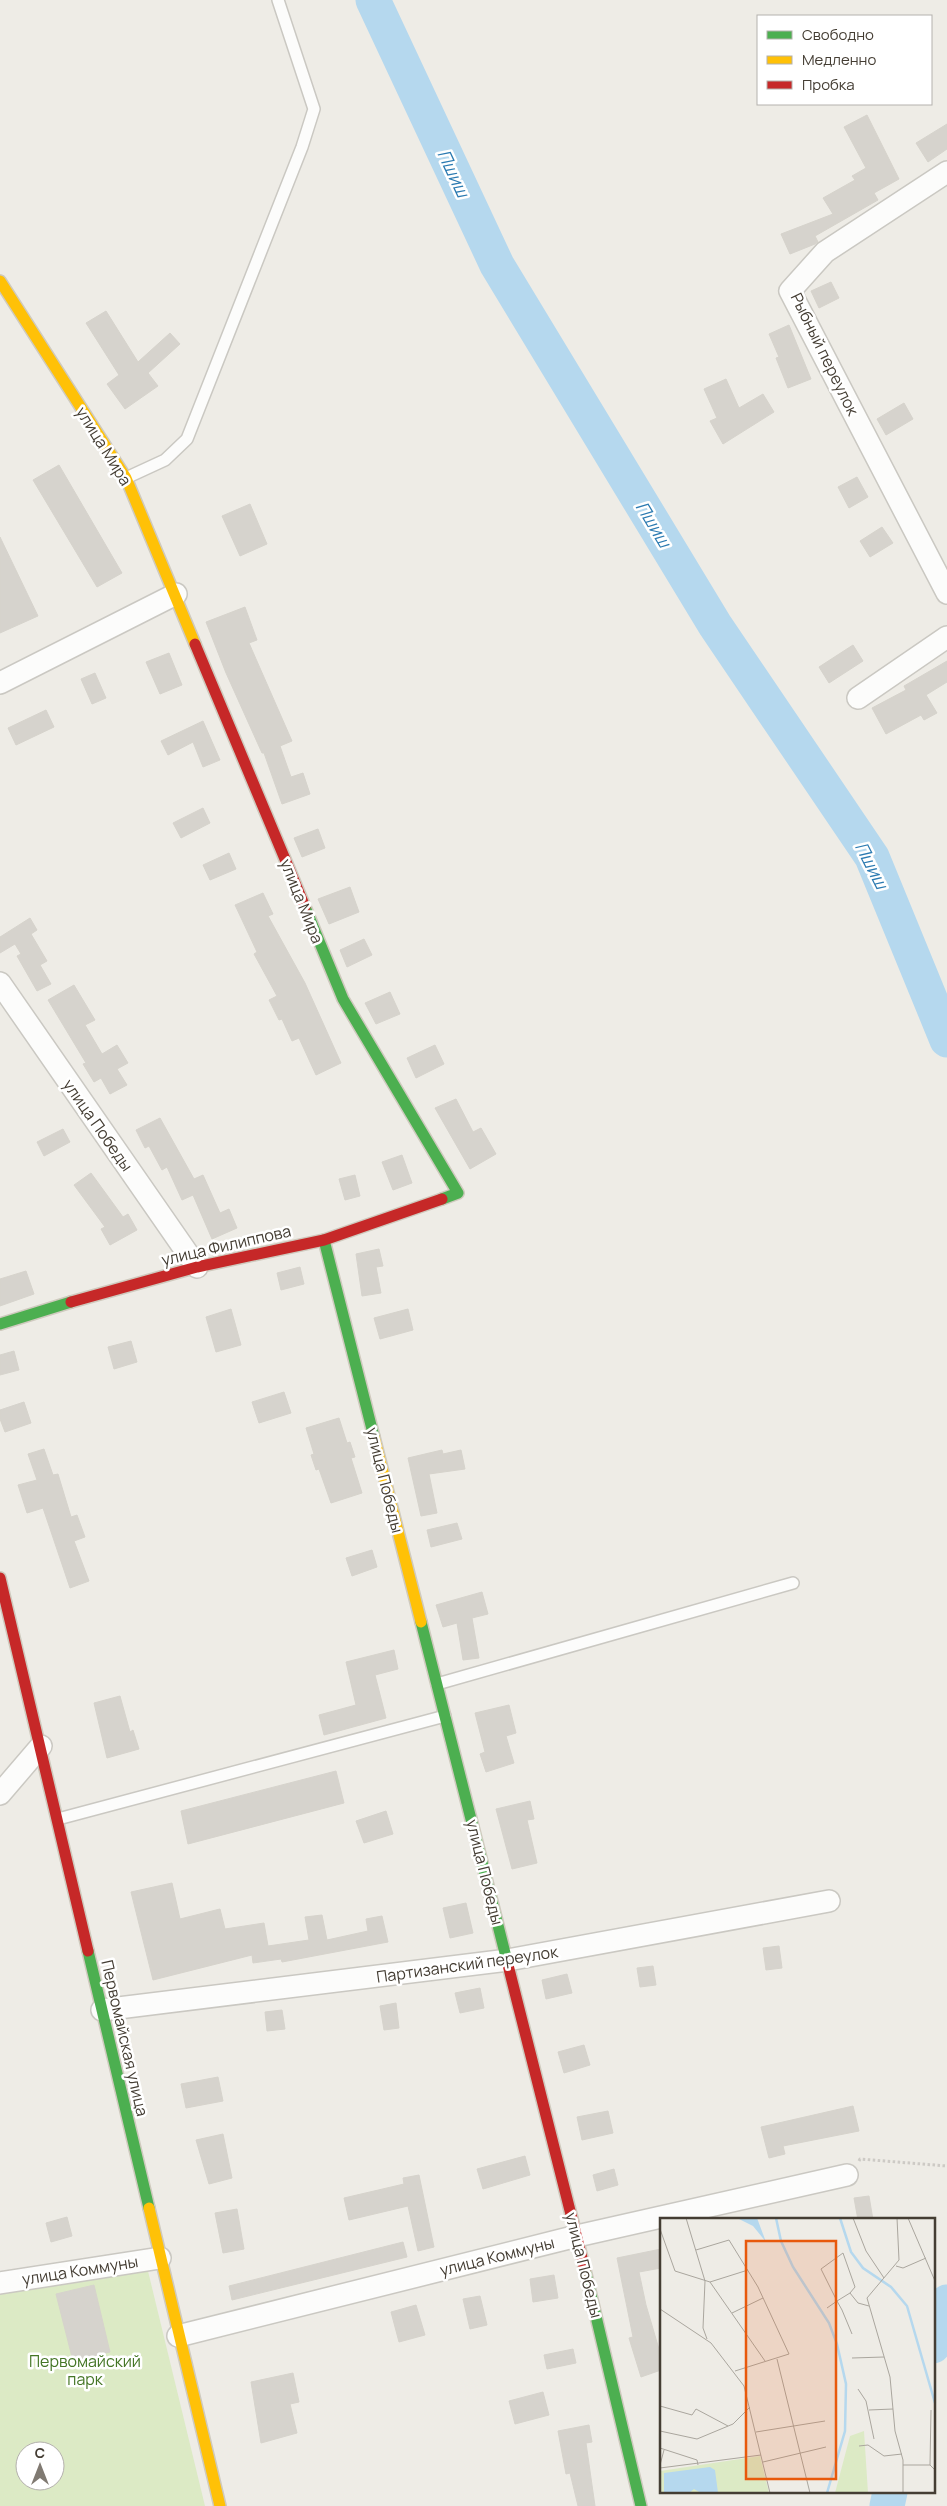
<svg xmlns="http://www.w3.org/2000/svg" width="947" height="2506" font-family="Manrope,sans-serif">
  <style>
    .green { fill: #dceac5; fill-rule: evenodd }
    .lines { fill: none; stroke-linecap: round; stroke-linejoin: round }
    .river { stroke: #b5d8ee; stroke-width: 35 }
    .building { fill: #d6d3cd; stroke: #d6d3cc }
    .lane-casing { stroke: #cac8c2; stroke-width: 14 }
    .street-casing { stroke: #cac8c2; stroke-width: 24 }
    .fast-casing { stroke: #cfcabe; stroke-width: 14 }
    .slow-casing { stroke: #cfcabe; stroke-width: 14 }
    .jam-casing { stroke: #cfcabe; stroke-width: 14 }
    .path { stroke: #cdcac5; stroke-width: 3; stroke-dasharray: 2.5 2.5; stroke-linecap: butt }
    .lane { stroke: #fcfcfb; stroke-width: 11 }
    .street { stroke: #fcfcfb; stroke-width: 21 }
    .fast { stroke: #4caf50; stroke-width: 11 }
    .slow { stroke: #ffc107; stroke-width: 11 }
    .jam { stroke: #c62828; stroke-width: 11 }
    .labels { text-anchor: middle; dominant-baseline: central; stroke-width: 5; stroke-linejoin: round; paint-order: stroke }
    .street-label { font-size: 16px; fill: #443d33; stroke: #fff }
    .park-label { font-size: 16px; fill: #457626; stroke: #fff }
    .water-label { font-size: 18px; font-style: italic; fill: #2b7ab1; stroke: #fff }
    .inset-river { fill: none; stroke: #b5d8ee; stroke-width: 2.5 }
    .inset-road { fill: none; stroke: #aaa69e; stroke-width: 1 }
    .view { fill: #e8590c; fill-opacity: 0.15; stroke: #e8590c; stroke-width: 2.5 }
    .inset-edge { fill: none; stroke: #443d33; stroke-width: 2.5 }
  </style>
  <rect width="100%" height="100%" fill="#eeece6"/>
  <!-- green -->
  <path class="green" d="M147 2267 205 2506H0V2288ZM25 2451H55V2481H25Z"/>
  <g class="lines">
    <!-- river -->
    <path class="river" d="M373 0 497 265 715 625 872 857 947 1040
      M933 2346 947 2302
      M887 2506 890 2492"/>
  </g>
  <!-- building -->
  <path class="building" d="M867 115 899 179 874 193 878 200 815 236 818 242 815 244 790 254 781 234 833 214 823 198 855 180 852 176 866 168 844 127Z
    M947 124V149L928 162 916 143Z
    M831 282 839 298 819 308 811 291Z
    M106 311 138 362 170 333 180 344 148 373 158 386 125 409 107 384 119 375 86 323Z
    M789 325 811 379 788 388 776 358 779 357 769 334Z
    M726 379 739 408 763 394 774 412 723 444 710 421 717 418 704 389Z
    M904 403 913 419 886 435 877 419Z
    M59 465 122 573 97 587 33 480Z
    M857 477 868 497 849 508 838 487Z
    M250 504 267 544 240 556 222 516Z
    M882 527 893 543 870 557 860 541Z
    M0 537 38 616 0 633Z
    M245 607 257 640 249 643 292 741 280 746 291 777 303 773 310 794 282 804 264 753H262L226 673 206 622Z
    M853 645 863 661 829 683 819 667Z
    M169 653 182 685 160 694 146 662Z
    M947 661V682L926 695 937 713 924 720 921 715 886 734 872 708 906 690 904 686Z
    M95 673 106 698 92 704 81 679Z
    M46 710 54 727 16 745 8 728Z
    M203 721 220 760 203 767 193 742 168 755 161 741Z
    M203 808 210 823 181 838 173 823Z
    M318 829 325 848 302 857 294 838Z
    M229 853 236 869 210 880 203 865Z
    M350 887 359 912 329 924 318 899Z
    M263 893 273 914 268 916 305 983 341 1063 316 1075 299 1038 292 1041 282 1019 279 1020 269 1000 277 996 254 954 257 952 235 905Z
    M30 918 37 930 31 934 47 961 40 965 51 984 37 991 17 956 21 954 15 944 0 953V937Z
    M364 939 372 955 347 967 340 950Z
    M74 985 95 1020 85 1025 102 1054 117 1045 128 1063 117 1069 127 1085 110 1094 101 1078 94 1082 83 1064 86 1063 48 1000Z
    M390 992 400 1014 376 1024 365 1003Z
    M435 1045 444 1064 416 1078 407 1058Z
    M456 1099 473 1132 481 1128 496 1154 470 1169 435 1108Z
    M160 1118 194 1179 203 1175 220 1213 229 1209 237 1228 212 1239 193 1195 182 1200 167 1167 162 1170 149 1146 145 1148 136 1130Z
    M63 1129 70 1142 44 1156 37 1142Z
    M402 1155 412 1183 393 1190 382 1162Z
    M91 1173 123 1217 128 1214 137 1230 110 1245 101 1229 105 1227 74 1185Z
    M355 1175 360 1196 345 1200 339 1179Z
    M379 1249 383 1266 376 1267 381 1293 362 1296 356 1254Z
    M300 1267 304 1284 281 1290 277 1273Z
    M26 1271 34 1294 0 1306V1279Z
    M231 1309 241 1345 216 1352 206 1317Z
    M408 1309 413 1330 380 1339 374 1318Z
    M131 1341 137 1362 114 1369 108 1347Z
    M14 1351 19 1370 0 1375V1355Z
    M284 1392 291 1413 259 1423 252 1402Z
    M24 1402 31 1423 5 1432 0 1419V1410Z
    M339 1418 347 1443 350 1442 355 1457 351 1458 362 1493 331 1503 319 1469 316 1470 311 1455 314 1454 306 1428Z
    M44 1449 53 1475 58 1474 71 1517 77 1515 85 1537 74 1541 89 1581 70 1588 43 1508 27 1513 18 1485 37 1480 28 1454Z
    M442 1450 443 1454 461 1450 465 1469 429 1474 437 1513 421 1516 408 1458Z
    M457 1523 462 1539 431 1547 427 1530Z
    M372 1550 377 1567 352 1576 346 1558Z
    M482 1592 488 1614 472 1618 479 1658 463 1660 457 1623 443 1627 436 1605Z
    M394 1650 398 1669 375 1675 386 1718 324 1735 319 1715 356 1705 346 1662Z
    M120 1696 130 1732 133 1730 139 1749 107 1758 94 1703Z
    M509 1705 516 1733 506 1736 514 1763 486 1772 480 1754 485 1752 475 1713Z
    M336 1771 344 1803 188 1844 181 1811Z
    M530 1801 534 1819 527 1820 537 1863 512 1869 496 1809Z
    M386 1811 393 1834 364 1843 356 1821Z
    M172 1883 180 1919 220 1909 225 1929 264 1923 268 1946 309 1940 305 1917 322 1915 327 1940 368 1931 366 1919 382 1916 388 1942 282 1962 281 1959 253 1963 252 1955 153 1980 131 1892Z
    M466 1903 473 1933 450 1938 443 1908Z
    M779 1946 782 1968 766 1970 763 1948Z
    M653 1966 656 1985 640 1987 637 1968Z
    M567 1974 572 1993 546 1999 542 1980Z
    M480 1988 484 2008 460 2013 455 1993Z
    M396 2003 399 2028 384 2030 380 2006Z
    M282 2010 285 2029 267 2031 265 2012Z
    M584 2045 590 2065 564 2073 558 2052Z
    M218 2077 223 2101 186 2108 181 2084Z
    M853 2106 859 2131 783 2146 785 2154 769 2158 761 2127Z
    M608 2111 613 2133 582 2140 577 2117Z
    M223 2134 232 2178 209 2184 196 2140Z
    M525 2156 530 2175 483 2189 477 2169Z
    M614 2169 618 2185 597 2191 593 2175Z
    M419 2175 434 2247 418 2251 408 2206 349 2220 344 2198 404 2184 403 2178Z
    M869 2196 873 2220H858L854 2198Z
    M237 2209 244 2249 223 2253 215 2213Z
    M67 2217 72 2236 51 2242 46 2223Z
    M403 2242 407 2257 232 2300 229 2286Z
    M661 2249V2268L639 2272 646 2305 661 2356V2370L641 2377 629 2338 633 2337 617 2258Z
    M554 2275 558 2298 533 2302 530 2279Z
    M94 2285 110 2352 73 2361 56 2294Z
    M480 2296 487 2325 470 2329 463 2299Z
    M416 2305 425 2335 399 2342 391 2312Z
    M573 2349 576 2363 547 2369 544 2355Z
    M293 2373 299 2402 290 2404 297 2433 261 2443 251 2382Z
    M543 2392 549 2415 515 2424 509 2401Z
    M589 2425 592 2442 586 2443 595 2506H578L570 2473 566 2474 558 2431Z"/>
  <g class="lines">
    <defs>
      <path id="lane" d="M126 478 165 460 187 439 302 147 314 109 278 0
        M437 1684 793 1583
        M58 1819 445 1716"/>
      <path id="street" d="M947 172 825 252 790 291 947 593
        M0 683 176 594
        M858 698 947 637
        M0 983 197 1267
        M0 1794 41 1746
        M102 2010 508 1960 829 1901
        M0 2283 160 2258
        M178 2336 577 2236 847 2175"/>
      <path id="fast" d="M305 907 343 999 458 1193 442 1199
        M324 1240 374 1437
        M0 1324 71 1302
        M421 1622 507 1961
        M88 1951 149 2208
        M585 2270 641 2506"/>
      <path id="slow" d="M0 281 126 478 195 644
        M374 1437 421 1622
        M149 2208 220 2506"/>
      <path id="jam" d="M195 644 305 907
        M71 1302 197 1267 324 1240 442 1199
        M0 1578 88 1951
        M507 1961 585 2270"/>
    </defs>
    <!-- lane casing -->
    <use href="#lane" class="lane-casing"/>
    <!-- street casing -->
    <use href="#street" class="street-casing"/>
    <!-- fast casing -->
    <use href="#fast" class="fast-casing"/>
    <!-- slow casing -->
    <use href="#slow" class="slow-casing"/>
    <!-- jam casing -->
    <use href="#jam" class="jam-casing"/>
    <!-- path -->
    <path class="path" d="M859 2161 860 2159 947 2166"/>
    <!-- lane -->
    <use href="#lane" class="lane"/>
    <!-- street -->
    <use href="#street" class="street"/>
    <!-- fast -->
    <use href="#fast" class="fast"/>
    <!-- slow -->
    <use href="#slow" class="slow"/>
    <!-- jam -->
    <use href="#jam" class="jam"/>
  </g>
  <g class="labels">
    <!-- street labels -->
    <g class="street-label">
      <text transform="translate(825 354) rotate(64)">Рыбный переулок</text>
      <text transform="translate(104 446) rotate(58)">улица Мира</text>
      <text transform="translate(302 901) rotate(68)">улица Мира</text>
      <text transform="translate(98 1125) rotate(55)">улица Победы</text>
      <text transform="translate(226 1245) rotate(-13)">улица Филиппова</text>
      <text transform="translate(385 1480) rotate(76)">улица Победы</text>
      <text transform="translate(485 1872) rotate(76)">улица Победы</text>
      <text transform="translate(467 1964) rotate(-8)">Партизанский переулок</text>
      <text transform="translate(125 2038) rotate(77)">Первомайская улица</text>
      <text transform="translate(497 2256) rotate(-14)">улица Коммуны</text>
      <text transform="translate(584 2265) rotate(76)">улица Победы</text>
      <text transform="translate(80 2270) rotate(-9)">улица Коммуны</text>
    </g>
    <!-- park labels -->
    <g class="park-label">
      <text x="85" y="2361">Первомайский<tspan x="85" dy="18">парк</tspan></text>
    </g>
    <!-- water labels -->
    <g class="water-label">
      <text transform="translate(454 173) rotate(65)">Пшиш</text>
      <text transform="translate(654 524) rotate(59)">Пшиш</text>
      <text transform="translate(872 865) rotate(63)">Пшиш</text>
    </g>
  </g>
  <!-- overview -->
  <g transform="translate(660 2218)">
    <rect width="275" height="275" fill="#eeece6"/>
    <path d="M204 213 208 275H175L190 218ZM100 238 109 275H0V253Z" fill="#dceac5"/>
    <path d="M77 0H97L106 24 93 8ZM50 249 55 252 58 275H41L34 271 29 275H4V255Z" fill="#b5d8ee"/>
    <path class="inset-river" d="M116 0 121 23 133 49 169 105 177 126 186 166 185 213 167 275M180 0 191 34 203 50 231 69 247 88 275 185"/>
    <path class="inset-road" d="M26 0 45 63 43 110 47 121M193 0 206 33 224 60M237 0 239 42 207 80 230 159 235 213 243 242V275M248 0 275 63M0 11 15 53 50 64 105 143M36 32 69 22 98 69 129 136 75 153M236 48 243 50 266 40M50 64 88 52M190 75 198 85 209 88M167 90 177 83 190 75 195 69 183 35 161 51 177 83 182 92 192 116M0 91 51 125 84 168 110 275M72 95 103 80M192 140 224 139M117 141 150 275M198 171 206 183 214 221M0 188 32 197 36 191 68 208M209 192 233 191M0 213 37 221 73 206 90 189M96 214 165 203M199 228 208 227 224 238 242 236M0 230 37 242 38 247M103 244 166 229M0 247 4 232M243 247H270L275 252M270 247 271 192M0 250 101 237"/>
    <path class="view" d="M86 23H176V261H86Z"/>
    <rect width="275" height="275" class="inset-edge"/>
  </g>
  <!-- legend -->
  <rect x="757" y="15" width="175" height="90" fill="#ffffff" stroke="#b4b1ad"/>
  <rect x="767" y="31" width="25" height="8" fill="#4caf50" stroke="#b4b1ad"/>
  <text x="802" y="40" font-size="15" fill="#443d33">Свободно</text>
  <rect x="767" y="56" width="25" height="8" fill="#ffc107" stroke="#b4b1ad"/>
  <text x="802" y="65" font-size="15" fill="#443d33">Медленно</text>
  <rect x="767" y="81" width="25" height="8" fill="#c62828" stroke="#b4b1ad"/>
  <text x="802" y="90" font-size="15" fill="#443d33">Пробка</text>
  <!-- north arrow -->
  <g transform="translate(40 2466)"><circle r="24" fill="#ffffff" stroke="#b4b1ad"/>
  <path d="M0-4L9 19L0 12L-9 19Z" fill="#807a72"/>
  <text y="-8" font-size="14" font-weight="bold" text-anchor="middle" fill="#443d33">С</text>
  </g>
</svg>
